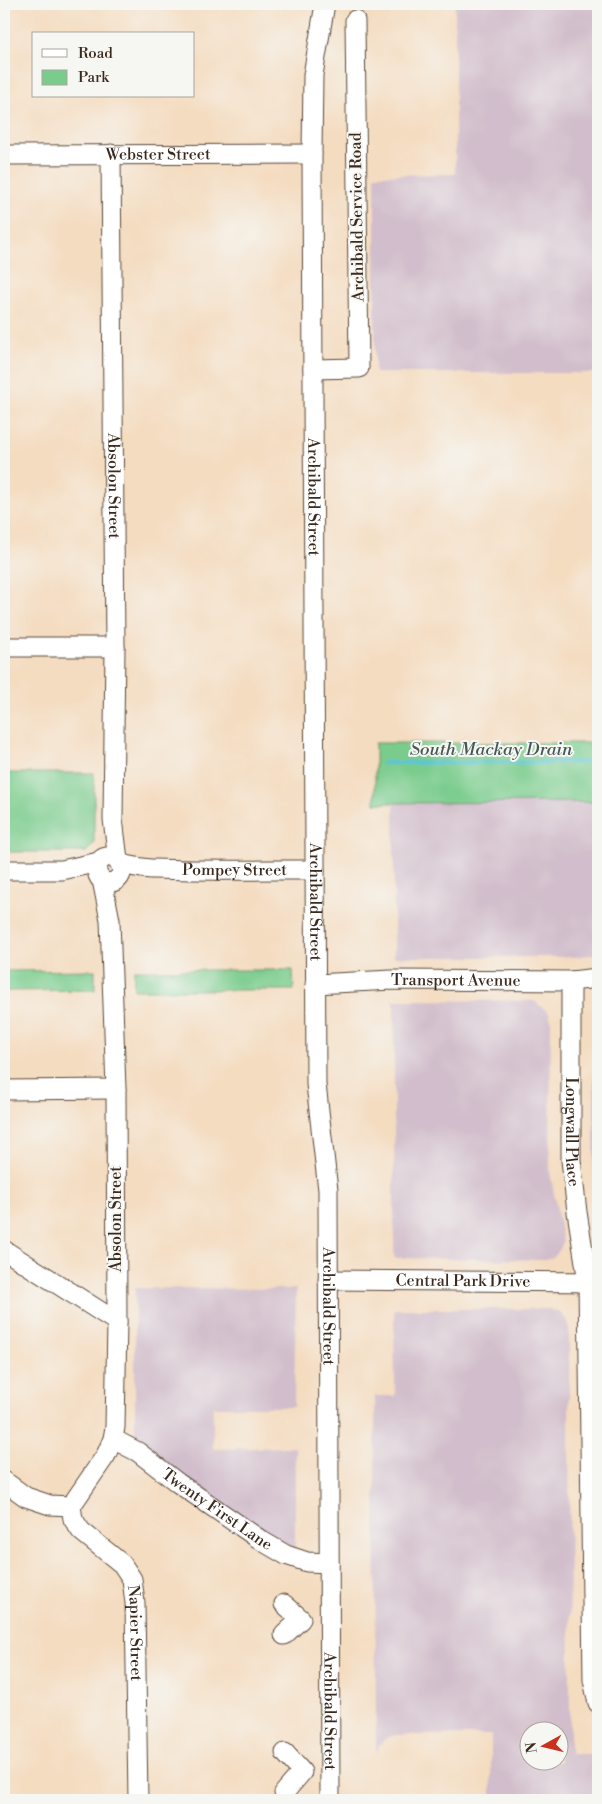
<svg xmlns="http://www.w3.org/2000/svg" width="602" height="1804" font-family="'Libre Bodoni',serif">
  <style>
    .industrial { fill: #d1bdcb; fill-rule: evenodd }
    .green { fill: #7acc8d; stroke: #5a7b56 }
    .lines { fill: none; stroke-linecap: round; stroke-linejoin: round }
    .stream { stroke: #5bc5d5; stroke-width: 4 }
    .minor-casing { stroke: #574536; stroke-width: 21 }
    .minor { stroke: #fff; stroke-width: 19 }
    .labels { text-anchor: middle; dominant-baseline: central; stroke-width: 4; stroke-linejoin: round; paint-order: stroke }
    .street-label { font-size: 16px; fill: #3b2a1e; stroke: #f6f6f2 }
    .water-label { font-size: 18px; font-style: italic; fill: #455855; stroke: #f6f6f2 }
  </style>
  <rect width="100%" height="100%" fill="#f6f6f2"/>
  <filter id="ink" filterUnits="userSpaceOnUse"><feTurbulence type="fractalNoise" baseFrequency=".02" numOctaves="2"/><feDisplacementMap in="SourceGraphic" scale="10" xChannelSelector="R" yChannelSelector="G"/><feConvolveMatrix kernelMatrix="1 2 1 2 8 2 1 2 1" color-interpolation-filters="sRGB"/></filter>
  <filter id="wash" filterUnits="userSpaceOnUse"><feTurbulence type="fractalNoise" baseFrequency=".0096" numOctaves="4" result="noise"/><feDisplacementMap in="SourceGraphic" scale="20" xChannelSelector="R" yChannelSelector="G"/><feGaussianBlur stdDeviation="1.12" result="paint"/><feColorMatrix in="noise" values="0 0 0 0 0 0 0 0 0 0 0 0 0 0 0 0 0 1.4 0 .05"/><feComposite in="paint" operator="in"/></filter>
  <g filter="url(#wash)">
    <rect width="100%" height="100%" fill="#f4dcc0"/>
    <!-- industrial -->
    <path class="industrial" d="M455 4H598V373H375V175L455 174Z
      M598 802V954L573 957H394V803Z
      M394 1000 534 1001 549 1013 551 1020 550 1172 563 1242 560 1249 554 1257 544 1260 394 1258Z
      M598 1009V1199L594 1172V1020Z
      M135 1288 296 1289 294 1407H213V1449L295 1447V1555L135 1448Z
      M394 1309H549L559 1312 566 1319 569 1329 570 1754H598V1800H491V1735H396L386 1738 379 1745 376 1755 375 1396H395ZM530 1732H560V1762H530Z"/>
    <!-- green -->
    <path class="green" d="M375 743H598V802L375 803Z
      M4 773H94V844L86 852H4Z
      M95 970V990L4 991V971Z
      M134 970H293L294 990H134Z"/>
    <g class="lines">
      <!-- stream -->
      <path class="stream" d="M383 763 598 762"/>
    </g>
  </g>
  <g filter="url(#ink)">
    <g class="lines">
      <defs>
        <g id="minor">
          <path id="s1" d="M325 4 313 75 312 154 316 1084 328 1190 330 1800"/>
          <path id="s2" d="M111 154 115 647 113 819 118 860"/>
          <path id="s3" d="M4 155 312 154"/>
          <path d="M313 369 359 368 355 20"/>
          <path d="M4 647H115"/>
          <path id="s4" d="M120 863C128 881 104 890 98 875 95 867 99 858 107 857 114 856 116 860 120 863 126 866 147 869 154 869 208 871 262 870 315 870"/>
          <path d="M4 870H62L99 862"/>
          <path id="s5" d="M571 981V1160L577 1212 588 1282 593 1680 598 1703"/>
          <path id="s6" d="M315 984 392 980 571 981 598 978"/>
          <path d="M4 1090 116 1089"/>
          <path d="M4 1250 117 1322"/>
          <path id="s7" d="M328 1280 598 1282"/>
          <path id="s8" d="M113 1439 138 1452 178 1483 262 1541 286 1555 307 1562 329 1563"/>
          <path id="s9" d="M4 1481 26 1497 50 1505 71 1506 73 1519 81 1531 122 1564 132 1579 135 1603 138 1800"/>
          <path d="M71 1506 106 1455 113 1439 115 1427 117 1322 116 1089 110 920 102 880"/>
          <path d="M284 1635 301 1619 284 1604"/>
          <path d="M284 1793 302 1772 285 1753"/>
        </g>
      </defs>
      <!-- minor casing -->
      <use href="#minor" class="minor-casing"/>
      <!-- minor -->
      <use href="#minor" class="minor"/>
    </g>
  </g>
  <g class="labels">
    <!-- street labels -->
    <g class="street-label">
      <text stroke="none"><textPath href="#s3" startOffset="154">Webster Street</textPath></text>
      <text transform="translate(357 217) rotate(-91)">Archibald Service Road</text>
      <text stroke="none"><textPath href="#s2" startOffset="332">Absolon Street</textPath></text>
      <text stroke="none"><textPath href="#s1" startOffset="494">Archibald Street</textPath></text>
      <text stroke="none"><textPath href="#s4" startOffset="194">Pompey Street</textPath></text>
      <text stroke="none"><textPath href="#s1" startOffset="899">Archibald Street</textPath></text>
      <text stroke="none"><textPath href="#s6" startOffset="141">Transport Avenue</textPath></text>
      <text stroke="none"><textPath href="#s5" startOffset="151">Longwall Place</textPath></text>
      <text transform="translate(116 1219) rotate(-90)">Absolon Street</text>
      <text stroke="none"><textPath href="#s7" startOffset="135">Central Park Drive</textPath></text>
      <text stroke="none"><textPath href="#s1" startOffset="1304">Archibald Street</textPath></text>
      <text stroke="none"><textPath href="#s8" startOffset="126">Twenty First Lane</textPath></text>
      <text stroke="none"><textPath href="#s9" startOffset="226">Napier Street</textPath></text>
      <text stroke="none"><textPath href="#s1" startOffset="1709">Archibald Street</textPath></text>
    </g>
    <!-- water labels -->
    <g class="water-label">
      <text x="491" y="749">South Mackay Drain</text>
    </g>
  </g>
  <!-- margin -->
  <rect width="602" height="1804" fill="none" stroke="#f6f6f2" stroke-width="20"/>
  <!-- legend -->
  <rect x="32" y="32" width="162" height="65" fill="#f6f6f2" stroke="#aba49d"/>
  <rect x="42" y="49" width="25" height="8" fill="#ffffff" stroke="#aba49d"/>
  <text x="78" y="58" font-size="15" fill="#3b2a1e">Road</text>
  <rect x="42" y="70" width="25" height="15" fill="#7acc8d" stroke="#aba49d"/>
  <text x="78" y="82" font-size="15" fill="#3b2a1e">Park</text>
  <!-- north arrow -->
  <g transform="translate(544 1746) rotate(262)"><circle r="24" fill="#f6f6f2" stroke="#aba49d"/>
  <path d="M0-4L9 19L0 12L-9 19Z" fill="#c8321e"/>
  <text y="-8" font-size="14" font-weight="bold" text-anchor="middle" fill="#3b2a1e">N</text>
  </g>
</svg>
